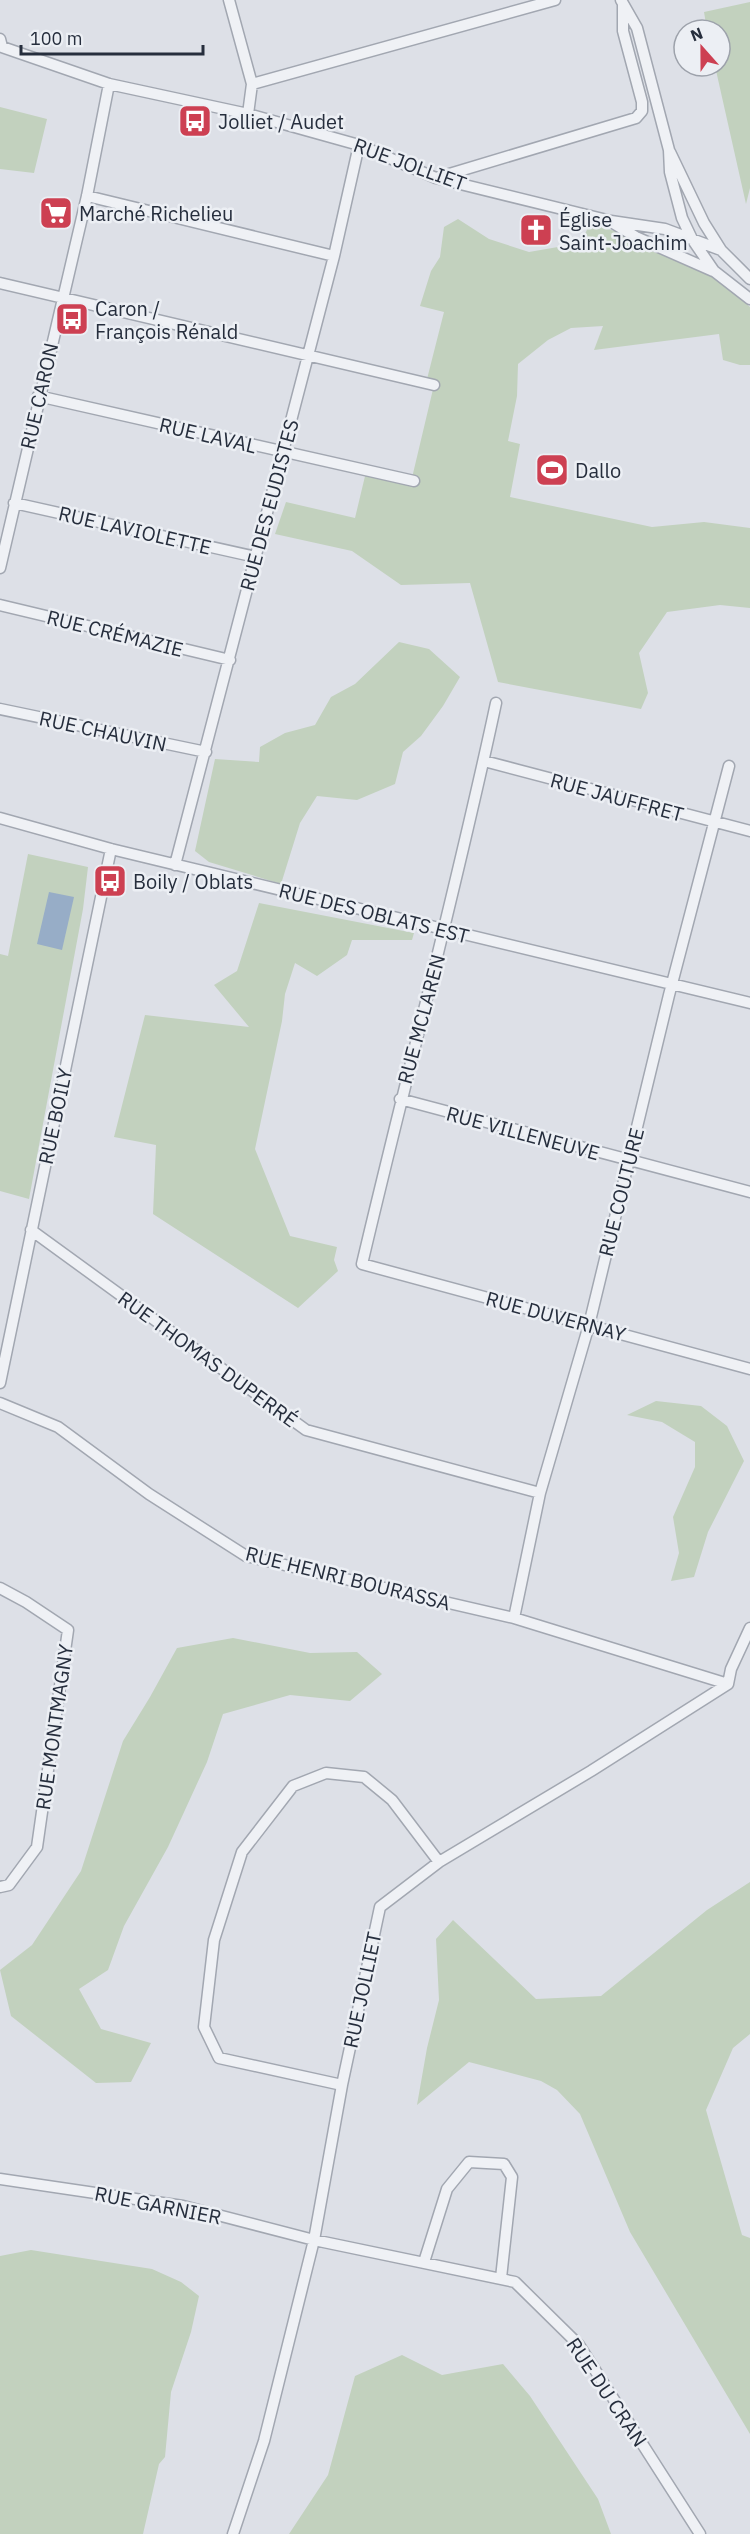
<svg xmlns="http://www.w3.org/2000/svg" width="750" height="2534" font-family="'IBM Plex Sans',sans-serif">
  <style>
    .green { fill: #c2d1be }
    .water { fill: #97adc7 }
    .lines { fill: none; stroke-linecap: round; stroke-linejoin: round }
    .minor-casing { stroke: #a2a7b1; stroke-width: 13 }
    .minor { stroke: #eff1f5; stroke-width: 10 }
    .labels { text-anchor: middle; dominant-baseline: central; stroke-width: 5; stroke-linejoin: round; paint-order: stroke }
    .poi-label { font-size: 20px; fill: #262e3d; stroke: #eceff4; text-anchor: start }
    .street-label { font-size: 20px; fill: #262e3d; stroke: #eceff4 }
  </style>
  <rect width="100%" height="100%" fill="#dde0e7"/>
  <!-- green -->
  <path class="green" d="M750 2V188L746 204 715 66H720V30H707L704 12Z
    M0 107 47 119 34 173 0 169Z
    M458 219 489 239 529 252 581 243 590 223C654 244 699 260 750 307V365H740L723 360 719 334 594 350 603 326 571 328 548 340 518 364 517 396 508 441 520 444 510 497 652 527 704 522 750 528V608L720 605 667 612 639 653 648 693 641 709 498 682 470 583 401 585 352 551 275 534 286 502 355 518 366 472 411 482 434 385 426 383 444 312 420 306 431 271 440 257 444 227Z
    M399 642 429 649 460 677 443 706 421 736 403 752 395 784 357 800 317 796 300 823 281 884 209 862 195 851 215 759 259 762 260 747 285 733 315 725 331 697 355 684Z
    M28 854 88 867 83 909 29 1199 0 1191V954L8 956Z
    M259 903 414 933 412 940H352L347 955 317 976 295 963 285 994 282 1021 255 1149 290 1236 337 1247 334 1260 338 1271 298 1308 153 1214 156 1145 114 1137 145 1015 249 1027 214 985 237 971Z
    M656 1401 701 1406 727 1426 744 1461 708 1532 694 1577 671 1581 679 1553 673 1517 695 1467V1442L662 1422 627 1415Z
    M233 1638 310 1653 357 1652 382 1674 350 1701 290 1695 223 1714 207 1762 168 1847 124 1926 108 1970 79 1989 101 2029 151 2043 131 2082 96 2083 11 2016 0 1970 32 1945 81 1871 123 1741 150 1697 177 1648Z
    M750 1882V2034L733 2048 706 2110 742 2235 750 2238V2434L630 2232 580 2114 557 2090 541 2081 469 2062 417 2105 427 2048 439 2000 436 1939 453 1920 536 1999 601 1996 707 1910Z
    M31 2250 152 2269 181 2282 199 2296 191 2332 171 2392 165 2457 159 2464 143 2534H0V2256Z
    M402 2355 442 2375 503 2364 530 2396 598 2499 611 2534H289L328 2475 355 2376Z"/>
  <!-- water -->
  <path class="water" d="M49 892 74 897 62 950 37 944Z"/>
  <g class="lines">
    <defs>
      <path id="minor" d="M229 0 252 84 248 114
        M621 0 637 28 669 150 670 172 682 218 692 239 714 271 750 299
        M0 39 2 47 109 84 248 114 359 145 436 178 611 221 665 229 721 250 750 279
        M252 84 555 0
        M670 152 704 223 721 250
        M436 178 636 118 642 111V102L623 31V4
        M87 196 334 256
        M613 223 636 237 713 271
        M0 283 434 385
        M38 396 414 481
        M14 503 256 557
        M0 568 87 196 109 84
        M0 605 230 660
        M496 703C456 891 406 1077 362 1264L750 1369
        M0 709 206 752
        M484 761 750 831
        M0 818 111 849 750 1003
        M175 865 334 256 359 145
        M400 1099 750 1192
        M31 1230 306 1430 540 1493
        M0 1383 111 849
        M0 1403 58 1427 149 1494 246 1556 514 1618 728 1684
        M0 1588 26 1602 68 1630 37 1847 9 1885 0 1887
        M514 1618 540 1493 589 1325 669 995 729 766
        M342 2085 219 2058 204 2027 214 1940 242 1852 293 1786 326 1773 364 1777 392 1800 439 1862
        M0 2179 183 2206 314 2240 515 2282 579 2345 700 2534
        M424 2262 447 2189 469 2162 504 2164 512 2177 501 2278
        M233 2534 264 2441 314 2240 342 2085 380 1907 439 1862 591 1771 728 1684 731 1669 750 1628"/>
    </defs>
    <!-- minor casing -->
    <use href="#minor" class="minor-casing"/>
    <!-- minor -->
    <use href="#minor" class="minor"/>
  </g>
  <!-- icons -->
  <defs>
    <symbol id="bus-square" viewBox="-11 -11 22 22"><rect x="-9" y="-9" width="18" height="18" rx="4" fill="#cd4052" stroke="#eceff4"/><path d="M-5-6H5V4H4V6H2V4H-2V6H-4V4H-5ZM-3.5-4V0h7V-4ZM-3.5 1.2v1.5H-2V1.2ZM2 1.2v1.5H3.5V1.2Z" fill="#fff"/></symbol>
    <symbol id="supermarket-square" viewBox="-11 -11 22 22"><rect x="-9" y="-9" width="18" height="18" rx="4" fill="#cd4052" stroke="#eceff4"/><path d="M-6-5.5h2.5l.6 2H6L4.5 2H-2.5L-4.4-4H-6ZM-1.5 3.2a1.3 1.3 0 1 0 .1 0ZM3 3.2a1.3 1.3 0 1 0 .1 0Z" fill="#fff"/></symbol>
    <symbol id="church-square" viewBox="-11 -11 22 22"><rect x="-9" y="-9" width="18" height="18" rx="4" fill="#cd4052" stroke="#eceff4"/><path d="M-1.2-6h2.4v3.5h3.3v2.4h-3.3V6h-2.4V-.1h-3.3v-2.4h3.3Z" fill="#fff"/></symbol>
    <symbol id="stadium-square" viewBox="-11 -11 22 22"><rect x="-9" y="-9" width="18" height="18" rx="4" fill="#cd4052" stroke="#eceff4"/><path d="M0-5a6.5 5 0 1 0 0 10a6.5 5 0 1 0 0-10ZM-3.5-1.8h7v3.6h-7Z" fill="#fff"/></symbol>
  </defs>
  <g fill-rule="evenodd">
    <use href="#bus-square" x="176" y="102" width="38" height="38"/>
    <use href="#supermarket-square" x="37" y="194" width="38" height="38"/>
    <use href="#church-square" x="517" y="211" width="38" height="38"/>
    <use href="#bus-square" x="53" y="300" width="38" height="38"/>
    <use href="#stadium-square" x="533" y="451" width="38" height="38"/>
    <use href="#bus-square" x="91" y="862" width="38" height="38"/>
  </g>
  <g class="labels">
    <!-- poi labels -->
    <g class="poi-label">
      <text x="218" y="121">Jolliet / Audet</text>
      <text x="79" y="213">Marché Richelieu</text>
      <text x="559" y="219">Église<tspan x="559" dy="23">Saint-Joachim</tspan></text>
      <text x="95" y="308">Caron /<tspan x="95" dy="23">François Rénald</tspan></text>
      <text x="575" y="470">Dallo</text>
      <text x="133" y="881">Boily / Oblats</text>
    </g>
    <!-- street labels -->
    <g class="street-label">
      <text transform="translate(410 164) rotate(20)">RUE JOLLIET</text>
      <text transform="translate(39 396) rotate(-77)">RUE CARON</text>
      <text transform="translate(208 435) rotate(13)">RUE LAVAL</text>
      <text transform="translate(269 505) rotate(-75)">RUE DES EUDISTES</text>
      <text transform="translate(135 530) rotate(13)">RUE LAVIOLETTE</text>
      <text transform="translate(115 633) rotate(14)">RUE CRÉMAZIE</text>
      <text transform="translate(103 731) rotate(12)">RUE CHAUVIN</text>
      <text transform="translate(617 797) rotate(15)">RUE JAUFFRET</text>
      <text transform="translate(374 913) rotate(14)">RUE DES OBLATS EST</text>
      <text transform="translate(421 1019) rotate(-75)">RUE MCLAREN</text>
      <text transform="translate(55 1116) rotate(-78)">RUE BOILY</text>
      <text transform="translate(523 1133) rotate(15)">RUE VILLENEUVE</text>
      <text transform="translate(621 1192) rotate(-76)">RUE COUTURE</text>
      <text transform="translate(556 1316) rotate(15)">RUE DUVERNAY</text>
      <text transform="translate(208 1359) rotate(36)">RUE THOMAS DUPERRÉ</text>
      <text transform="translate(348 1578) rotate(14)">RUE HENRI BOURASSA</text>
      <text transform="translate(54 1727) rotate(-82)">RUE MONTMAGNY</text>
      <text transform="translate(362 1990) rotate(-78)">RUE JOLLIET</text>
      <text transform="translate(158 2205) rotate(11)">RUE GARNIER</text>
      <text transform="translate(607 2392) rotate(56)">RUE DU CRAN</text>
    </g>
  </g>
  <!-- north arrow -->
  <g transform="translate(702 48) rotate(339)"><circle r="28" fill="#eceff4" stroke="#9da2ab" stroke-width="1.5"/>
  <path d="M0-4.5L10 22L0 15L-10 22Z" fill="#cd4052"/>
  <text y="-9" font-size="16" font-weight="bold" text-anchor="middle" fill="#262e3d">N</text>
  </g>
  <!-- scale -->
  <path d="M21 45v9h182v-9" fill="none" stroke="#262e3d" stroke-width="3"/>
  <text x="30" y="45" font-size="18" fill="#262e3d" stroke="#eceff4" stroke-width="4.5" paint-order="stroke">100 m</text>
</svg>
